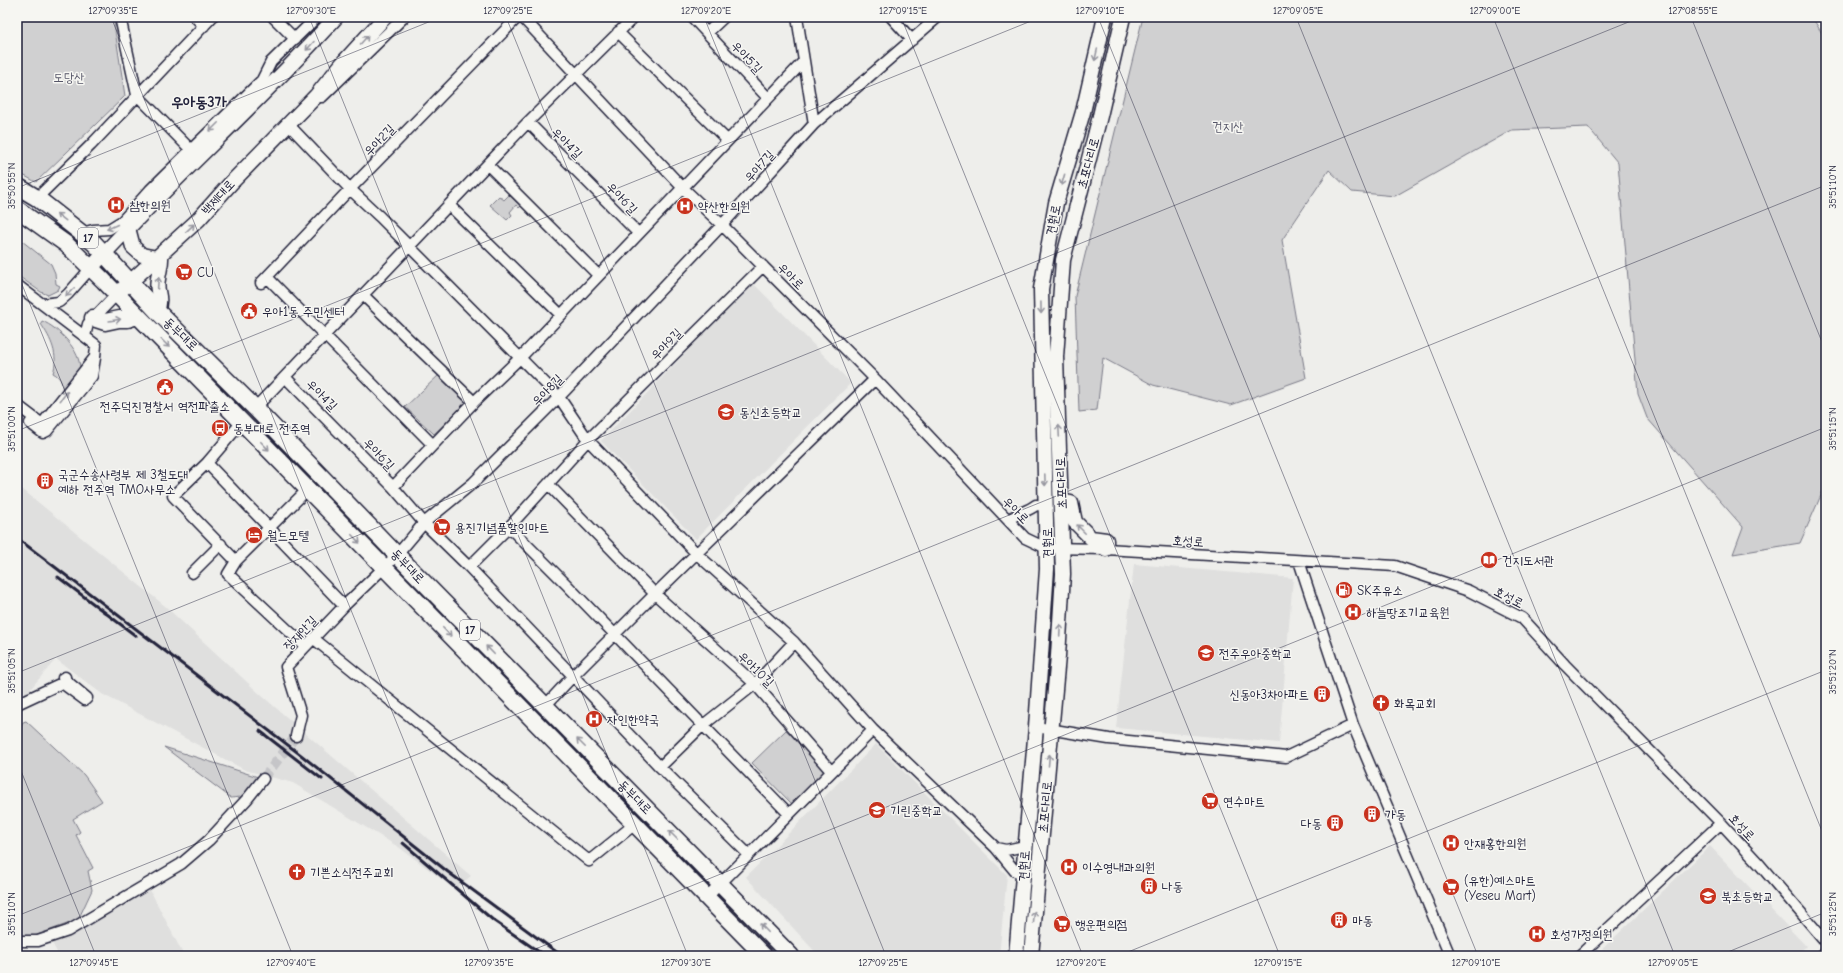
<svg xmlns="http://www.w3.org/2000/svg" width="1843" height="973" font-family="'Comic Neue','Poor Story',sans-serif">
  <style>
    .built { fill: #dfdfde }
    .green { fill: #d0d0d1; stroke: #797986 }
    .lines { fill: none; stroke-linecap: round; stroke-linejoin: round }
    .street-tunnel { stroke: #c5c5c8; stroke-width: 10; stroke-dasharray: 10 5; stroke-linecap: butt }
    .street-casing { stroke: #22223b; stroke-width: 13 }
    .secondary-casing { stroke: #22223b; stroke-width: 17 }
    .primary-casing { stroke: #22223b; stroke-width: 19 }
    .street { stroke: #f6f6f2; stroke-width: 10 }
    .secondary { stroke: #f6f6f2; stroke-width: 14 }
    .primary { stroke: #f6f6f2; stroke-width: 16 }
    .rail { stroke: #22223b; stroke-width: 3 }
    .oneway { stroke: #9797a0 }
    .ticks { fill: none; stroke: #22223b; stroke-width: 1; stroke-opacity: 0.45 }
    .labels { text-anchor: middle; dominant-baseline: central; stroke-width: 3; stroke-linejoin: round; paint-order: stroke }
    .shield { fill: #f6f6f2; stroke: #626272; stroke-width: 1 }
    .shield-label { font-size: 12px; font-weight: bold; fill: #22223b }
    .street-label { font-size: 13px; fill: #22223b; stroke: #f6f6f2 }
    .park-label { font-size: 13px; fill: #565668; stroke: #f6f6f2 }
    .poi-label { font-size: 13px; fill: #22223b; stroke: #f6f6f2; text-anchor: start }
    .quarter-label { font-size: 15px; font-weight: bold; fill: #22223b; stroke: #f6f6f2 }
    .neatline { fill: none; stroke: #22223b; stroke-width: 1.5 }
    .ticks-label { font-size: 10px; text-anchor: middle; fill: #22223b }
  </style>
  <rect width="100%" height="100%" fill="#eeeeeb"/>
  <filter id="ink" filterUnits="userSpaceOnUse"><feTurbulence type="fractalNoise" baseFrequency=".025" numOctaves="2"/><feDisplacementMap in="SourceGraphic" scale="8" xChannelSelector="R" yChannelSelector="G"/><feConvolveMatrix kernelMatrix="1 2 1 2 8 2 1 2 1" color-interpolation-filters="sRGB"/></filter>
  <g filter="url(#ink)">
    <!-- built -->
    <path class="built" d="M753 283 851 383 696 539 601 441Z
      M17 485 165 606 261 695 471 876 455 889 400 848 293 783 245 770 102 694 56 659 26 694 17 687Z
      M1134 564 1293 578 1279 743 1116 728Z
      M876 744 1007 875 999 956H819L746 877Z
      M1710 846 1806 946 1796 956H1595Z
      M150 890 184 956H59L52 943Z"/>
    <!-- green -->
    <path class="green" d="M17 17H113L125 96 36 182 17 172Z
      M1143 17H1812L1826 40V484L1800 543 1733 554 1743 527 1647 418 1638 394 1618 163 1588 127 1512 130 1395 196 1352 192 1329 170 1282 240 1306 378 1231 405 1153 385 1103 358 1097 410 1079 412 1075 296Z
      M509 195 521 206 519 208 516 205 510 212 512 215 507 220 490 205 499 196 504 200Z
      M17 237 51 264 55 273 56 284 60 286 58 290 48 295 41 292 17 275Z
      M42 321C59 328 81 351 80 370L62 394C63 385 62 378 53 373 59 355 51 339 41 324Z
      M440 374 467 402 434 434 405 407Z
      M26 721 84 775 102 801 73 819 80 832 76 835 93 868 88 871 92 890 78 920 34 936 17 937V739L23 722Z
      M786 730 827 772 793 805 752 763Z
      M164 747 258 777 241 797 231 798Z"/>
    <g class="lines">
      <!-- street-tunnel -->
      <path class="street-tunnel" d="M263 779 296 736"/>
      <defs>
        <path id="street" d="M120 17 137 95 191 150
          M195 17 204 26
          M273 17 295 39
          M522 17 683 188 722 225 875 379 1025 538 1046 548 1106 549 1395 566 1469 591 1522 618 1565 665 1721 823 1760 865 1826 942
          M692 17 768 98
          M797 17 814 124
          M891 17 912 40
          M618 32 727 140
          M707 33 724 17
          M320 97H322L404 17
          M528 122 638 233
          M288 124 350 189 380 217 559 397 588 440 697 554 794 642 873 730 996 848 1015 871 1024 873
          M488 165 598 275
          M37 198 91 145 212 17
          M449 205 561 315
          M82 233 93 230 109 229 122 221 150 190 262 80 271 62 317 17
          M267 277 433 445
          M261 283 350 189 518 17
          M17 285 96 345 95 357 42 424 17 405
          M363 295 474 402
          M43 304 59 302 68 294 91 268
          M85 336 88 324 117 294
          M285 377 393 487 424 523 469 567 660 767 748 854
          M255 408 528 122 634 17
          M30 423 43 433 47 431 92 376 95 358
          M207 463 344 606
          M548 484 655 594 755 684 831 771
          M393 487 474 402 521 357 804 61
          M1008 520C1017 513 1027 512 1036 505L1046 506
          M509 527 566 584 789 814
          M236 561 173 496 207 463 242 422
          M1299 561 1353 725 1450 956
          M469 567 509 527 588 440 763 266
          M192 573 221 544
          M313 638 589 861 635 824
          M305 646 228 574 236 561 308 489
          M17 704 62 683 85 700 87 698 63 678 65 677
          M545 706 572 677 655 594 875 379
          M1036 727 1109 739 1286 757 1353 725
          M296 736 301 715 286 667 344 606 397 555 424 523 473 483 559 397 722 225 814 124 938 17
          M660 767 702 726 755 684 794 642
          M996 848 1006 850 1025 846
          M706 898 873 730
          M17 941H38L68 931 181 864 209 840 248 798 263 779
          M1579 956 1721 823"/>
        <path id="secondary" d="M128 228 133 247 142 255 157 258
          M91 268C169 181 258 104 336 17
          M117 294 198 220 231 183 316 96 342 64 385 17
          M157 311C163 295 155 293 158 279 159 270 162 264 161 254
          M1061 501 1071 503 1075 522 1091 538 1106 540V549
          M1016 956 1036 727 1047 569 1041 289 1056 203 1083 112 1105 17
          M1031 956 1058 656 1063 574 1056 357 1063 260 1100 116 1123 17
          M1824 956 1826 954"/>
        <path id="primary" d="M17 186 37 198 94 243 157 311 255 408 397 555 791 956
          M17 209 66 244 104 281 764 956
          M93 318 105 322 119 319H128L137 316"/>
      </defs>
      <!-- street casing -->
      <use href="#street" class="street-casing"/>
      <!-- secondary casing -->
      <use href="#secondary" class="secondary-casing"/>
      <!-- primary casing -->
      <use href="#primary" class="primary-casing"/>
      <!-- street -->
      <use href="#street" class="street"/>
      <!-- secondary -->
      <use href="#secondary" class="secondary"/>
      <!-- primary -->
      <use href="#primary" class="primary"/>
      <!-- rail -->
      <path class="rail" d="M17 538 301 755 448 872 562 956
        M58 577 136 636
        M260 731 322 779
        M403 843 494 921 545 956"/>
    </g>
    <!-- one-way arrows -->
    <defs><path id="oneway-shaft" d="M-6 0H5M1.5-3L5.5 0L1.5 3" fill="none" stroke-width="1.6" stroke-linecap="round" stroke-linejoin="round"/></defs>
    <g class="oneway">
      <use href="#oneway-shaft" transform="translate(364 40) rotate(-48)"/>
      <use href="#oneway-shaft" transform="translate(310 46) rotate(132)"/>
      <use href="#oneway-shaft" transform="translate(1096 55) rotate(103)"/>
      <use href="#oneway-shaft" transform="translate(214 127) rotate(135)"/>
      <use href="#oneway-shaft" transform="translate(1063 180) rotate(106)"/>
      <use href="#oneway-shaft" transform="translate(61 217) rotate(-142)"/>
      <use href="#oneway-shaft" transform="translate(112 227) rotate(155)"/>
      <use href="#oneway-shaft" transform="translate(190 228) rotate(-43)"/>
      <use href="#oneway-shaft" transform="translate(158 283) rotate(-86)"/>
      <use href="#oneway-shaft" transform="translate(70 292) rotate(135)"/>
      <use href="#oneway-shaft" transform="translate(1041 308) rotate(89)"/>
      <use href="#oneway-shaft" transform="translate(115 320) rotate(-9)"/>
      <use href="#oneway-shaft" transform="translate(165 343) rotate(45)"/>
      <use href="#oneway-shaft" transform="translate(64 396) rotate(-51)"/>
      <use href="#oneway-shaft" transform="translate(1059 431) rotate(-93)"/>
      <use href="#oneway-shaft" transform="translate(265 446) rotate(46)"/>
      <use href="#oneway-shaft" transform="translate(1045 480) rotate(88)"/>
      <use href="#oneway-shaft" transform="translate(1081 529) rotate(-135)"/>
      <use href="#oneway-shaft" transform="translate(356 539) rotate(46)"/>
      <use href="#oneway-shaft" transform="translate(1060 630) rotate(-87)"/>
      <use href="#oneway-shaft" transform="translate(447 632) rotate(46)"/>
      <use href="#oneway-shaft" transform="translate(490 650) rotate(-134)"/>
      <use href="#oneway-shaft" transform="translate(581 743) rotate(-135)"/>
      <use href="#oneway-shaft" transform="translate(1049 760) rotate(-85)"/>
      <use href="#oneway-shaft" transform="translate(673 835) rotate(-135)"/>
      <use href="#oneway-shaft" transform="translate(1034 917) rotate(-85)"/>
      <use href="#oneway-shaft" transform="translate(764 928) rotate(-134)"/>
    </g>
  </g>
  <!-- ticks -->
  <path class="ticks" d="M111 17 491 956M309 17 688 956M506 17 886 956M704 17 1083 956M901 17 1280 956M1098 17 1478 956M1296 17 1675 956M1493 17 1826 841M1691 17 1826 352M17 188 441 17M17 272 293 956M17 431 1041 17M17 673 1641 17M17 761 96 956M17 916 1826 185M518 956 1826 427M1118 956 1826 670M1718 956 1826 912"/>
  <!-- icons -->
  <defs>
    <symbol id="hospital-disc" viewBox="-11 -11 22 22"><circle r="9.5" fill="#c8321e" stroke="#f6f6f2"/><path d="M-5-5h3v3.5h4V-5h3V5h-3V1.5h-4V5h-3Z" fill="#fff"/></symbol>
    <symbol id="supermarket-disc" viewBox="-11 -11 22 22"><circle r="9.5" fill="#c8321e" stroke="#f6f6f2"/><path d="M-6-5.5h2.5l.6 2H6L4.5 2H-2.5L-4.4-4H-6ZM-1.5 3.2a1.3 1.3 0 1 0 .1 0ZM3 3.2a1.3 1.3 0 1 0 .1 0Z" fill="#fff"/></symbol>
    <symbol id="civic-disc" viewBox="-11 -11 22 22"><circle r="9.5" fill="#c8321e" stroke="#f6f6f2"/><path d="M-.6-6.5H3V-4.5H.6V-3L4-1V1h2V6H-6V1h2V-1L-.6-3ZM-1.2 2.5V6h2.4V2.5Z" fill="#fff"/></symbol>
    <symbol id="school-disc" viewBox="-11 -11 22 22"><circle r="9.5" fill="#c8321e" stroke="#f6f6f2"/><path d="M0-5L7-2L0 1L-7-2ZM-4 1L0 2.5L4 1V4Q0 6-4 4Z" fill="#fff"/></symbol>
    <symbol id="bus-disc" viewBox="-11 -11 22 22"><circle r="9.5" fill="#c8321e" stroke="#f6f6f2"/><path d="M-5-6H5V4H4V6H2V4H-2V6H-4V4H-5ZM-3.5-4V0h7V-4ZM-3.5 1.2v1.5H-2V1.2ZM2 1.2v1.5H3.5V1.2Z" fill="#fff"/></symbol>
    <symbol id="building-disc" viewBox="-11 -11 22 22"><circle r="9.5" fill="#c8321e" stroke="#f6f6f2"/><path d="M-4-6H4V6H1V3H-1V6H-4ZM-2.5-4.3h1.7v1.8h-1.7ZM.8-4.3h1.7v1.8H.8ZM-2.5-1h1.7V.8h-1.7ZM.8-1h1.7V.8H.8Z" fill="#fff"/></symbol>
    <symbol id="hotel-disc" viewBox="-11 -11 22 22"><circle r="9.5" fill="#c8321e" stroke="#f6f6f2"/><path d="M-6-4.5h1.5V1H6V5H4.5V3h-9V5H-6ZM-4 0a1.8 1.8 0 1 1 3.6 0ZM.5 0V-2.5h3Q6-2.5 6 0Z" fill="#fff"/></symbol>
    <symbol id="library-disc" viewBox="-11 -11 22 22"><circle r="9.5" fill="#c8321e" stroke="#f6f6f2"/><path d="M-6-4Q-3-5.5-.7-3.5V5Q-3 3-6 4ZM6-4Q3-5.5 .7-3.5V5Q3 3 6 4Z" fill="#fff"/></symbol>
    <symbol id="fuel-disc" viewBox="-11 -11 22 22"><circle r="9.5" fill="#c8321e" stroke="#f6f6f2"/><path d="M-5.5-6h7V0h2V4h1.3V-2.5L3-4.5l.8-.8L6-3V5H2.5V1h-1V6h-7ZM-4.2-4.7v3.2H.2V-4.7Z" fill="#fff"/></symbol>
    <symbol id="church-disc" viewBox="-11 -11 22 22"><circle r="9.5" fill="#c8321e" stroke="#f6f6f2"/><path d="M-1.2-6h2.4v3.5h3.3v2.4h-3.3V6h-2.4V-.1h-3.3v-2.4h3.3Z" fill="#fff"/></symbol>
  </defs>
  <g fill-rule="evenodd">
    <use href="#hospital-disc" x="106" y="195" width="20" height="20"/>
    <use href="#hospital-disc" x="675" y="196" width="20" height="20"/>
    <use href="#supermarket-disc" x="174" y="262" width="20" height="20"/>
    <use href="#civic-disc" x="239" y="301" width="20" height="20"/>
    <use href="#civic-disc" x="155" y="377" width="20" height="20"/>
    <use href="#school-disc" x="716" y="402" width="20" height="20"/>
    <use href="#bus-disc" x="210" y="418" width="20" height="20"/>
    <use href="#building-disc" x="35" y="471" width="20" height="20"/>
    <use href="#supermarket-disc" x="432" y="517" width="20" height="20"/>
    <use href="#hotel-disc" x="244" y="525" width="20" height="20"/>
    <use href="#library-disc" x="1479" y="550" width="20" height="20"/>
    <use href="#fuel-disc" x="1334" y="580" width="20" height="20"/>
    <use href="#hospital-disc" x="1343" y="602" width="20" height="20"/>
    <use href="#school-disc" x="1196" y="643" width="20" height="20"/>
    <use href="#building-disc" x="1312" y="684" width="20" height="20"/>
    <use href="#church-disc" x="1371" y="693" width="20" height="20"/>
    <use href="#hospital-disc" x="584" y="709" width="20" height="20"/>
    <use href="#supermarket-disc" x="1200" y="791" width="20" height="20"/>
    <use href="#school-disc" x="867" y="800" width="20" height="20"/>
    <use href="#building-disc" x="1362" y="804" width="20" height="20"/>
    <use href="#building-disc" x="1325" y="813" width="20" height="20"/>
    <use href="#hospital-disc" x="1441" y="833" width="20" height="20"/>
    <use href="#hospital-disc" x="1059" y="857" width="20" height="20"/>
    <use href="#church-disc" x="287" y="862" width="20" height="20"/>
    <use href="#building-disc" x="1139" y="876" width="20" height="20"/>
    <use href="#supermarket-disc" x="1441" y="877" width="20" height="20"/>
    <use href="#school-disc" x="1698" y="886" width="20" height="20"/>
    <use href="#building-disc" x="1329" y="910" width="20" height="20"/>
    <use href="#supermarket-disc" x="1052" y="914" width="20" height="20"/>
    <use href="#hospital-disc" x="1527" y="924" width="20" height="20"/>
  </g>
  <g class="labels">
    <!-- shield labels -->
    <g class="shield">
      <rect x="78" y="228" width="20" height="20" rx="3"/>
      <rect x="460" y="620" width="20" height="20" rx="3"/>
    </g>
    <g class="shield-label">
      <text x="88" y="238">17</text>
      <text x="470" y="630">17</text>
    </g>
    <!-- street labels -->
    <g class="street-label">
      <text transform="translate(747 57) rotate(47)">우아5길</text>
      <text transform="translate(379 140) rotate(-46)">우아2길</text>
      <text transform="translate(567 143) rotate(45)">우아4길</text>
      <text transform="translate(1088 163) rotate(-75)">초포다리로</text>
      <text transform="translate(759 166) rotate(-48)">우아7길</text>
      <text transform="translate(218 197) rotate(-48)">백제대로</text>
      <text transform="translate(622 198) rotate(46)">우아6길</text>
      <text transform="translate(1053 220) rotate(-79)">견훤로</text>
      <text transform="translate(791 276) rotate(45)">우아로</text>
      <text transform="translate(181 334) rotate(44)">동부대로</text>
      <text transform="translate(666 344) rotate(-45)">우아9길</text>
      <text transform="translate(547 390) rotate(-46)">우아8길</text>
      <text transform="translate(322 395) rotate(45)">우아4길</text>
      <text transform="translate(379 454) rotate(46)">우아6길</text>
      <text transform="translate(1061 483) rotate(-92)">초포다리로</text>
      <text transform="translate(1016 510) rotate(46)">우아로</text>
      <text transform="translate(1188 541) rotate(4)">호성로</text>
      <text transform="translate(1047 543) rotate(-90)">견훤로</text>
      <text transform="translate(408 566) rotate(46)">동부대로</text>
      <text transform="translate(1509 597) rotate(27)">호성로</text>
      <text transform="translate(300 633) rotate(-46)">장재안길</text>
      <text transform="translate(756 669) rotate(44)">우아10길</text>
      <text transform="translate(635 797) rotate(45)">동부대로</text>
      <text transform="translate(1045 807) rotate(-85)">초포다리로</text>
      <text transform="translate(1742 827) rotate(47)">호성로</text>
      <text transform="translate(1024 866) rotate(-86)">견훤로</text>
    </g>
    <!-- park labels -->
    <g class="park-label">
      <text x="69" y="77">도당산</text>
      <text x="1228" y="126">건지산</text>
    </g>
    <!-- poi labels -->
    <g class="poi-label">
      <text x="129" y="205">참한의원</text>
      <text x="698" y="206">약산한의원</text>
      <text x="197" y="272">CU</text>
      <text x="262" y="311">우아1동 주민센터</text>
      <text x="165" y="406" text-anchor="middle">전주덕진경찰서 역전파출소</text>
      <text x="739" y="412">동신초등학교</text>
      <text x="233" y="428">동부대로 전주역</text>
      <text x="58" y="474">국군수송사령부 제 3철도대<tspan x="58" dy="15">예하 전주역 TMO사무소</tspan></text>
      <text x="455" y="527">용진기념품할인마트</text>
      <text x="267" y="535">월드모텔</text>
      <text x="1502" y="560">건지도서관</text>
      <text x="1357" y="590">SK주유소</text>
      <text x="1366" y="612">하늘땅조기교육원</text>
      <text x="1219" y="653">전주우아중학교</text>
      <text x="1309" y="694" text-anchor="end">신동아3차아파트</text>
      <text x="1394" y="703">화목교회</text>
      <text x="607" y="719">자인한약국</text>
      <text x="1223" y="801">연수마트</text>
      <text x="890" y="810">기린중학교</text>
      <text x="1385" y="814">가동</text>
      <text x="1322" y="823" text-anchor="end">다동</text>
      <text x="1464" y="843">안재홍한의원</text>
      <text x="1082" y="867">이수영내과의원</text>
      <text x="310" y="872">기쁜소식전주교회</text>
      <text x="1464" y="880">(유한)예스마트<tspan x="1464" dy="15">(Yeseu Mart)</tspan></text>
      <text x="1162" y="886">나동</text>
      <text x="1721" y="896">북초등학교</text>
      <text x="1352" y="920">마동</text>
      <text x="1075" y="924">행운편의점</text>
      <text x="1550" y="934">호성가정의원</text>
    </g>
    <!-- quarter labels -->
    <g class="quarter-label">
      <text x="199" y="102">우아동3가</text>
    </g>
  </g>
  <!-- margin -->
  <rect width="1843" height="973" fill="none" stroke="#f6f6f2" stroke-width="44"/>
  <rect x="22" y="22" width="1799" height="929" class="neatline"/>
  <g class="ticks-label">
    <text x="113" y="14">127°09'35"E</text>
    <text x="311" y="14">127°09'30"E</text>
    <text x="508" y="14">127°09'25"E</text>
    <text x="706" y="14">127°09'20"E</text>
    <text x="903" y="14">127°09'15"E</text>
    <text x="1100" y="14">127°09'10"E</text>
    <text x="1298" y="14">127°09'05"E</text>
    <text x="1495" y="14">127°09'00"E</text>
    <text x="1693" y="14">127°08'55"E</text>
    <text transform="translate(11 186) rotate(-90)" y="4">35°50'55"N</text>
    <text transform="translate(1832 187) rotate(-90)" y="4">35°51'10"N</text>
    <text transform="translate(11 429) rotate(-90)" y="4">35°51'00"N</text>
    <text transform="translate(1832 429) rotate(-90)" y="4">35°51'15"N</text>
    <text transform="translate(11 671) rotate(-90)" y="4">35°51'05"N</text>
    <text transform="translate(1832 672) rotate(-90)" y="4">35°51'20"N</text>
    <text transform="translate(11 914) rotate(-90)" y="4">35°51'10"N</text>
    <text transform="translate(1832 914) rotate(-90)" y="4">35°51'25"N</text>
    <text x="94" y="966">127°09'45"E</text>
    <text x="291" y="966">127°09'40"E</text>
    <text x="489" y="966">127°09'35"E</text>
    <text x="686" y="966">127°09'30"E</text>
    <text x="883" y="966">127°09'25"E</text>
    <text x="1081" y="966">127°09'20"E</text>
    <text x="1278" y="966">127°09'15"E</text>
    <text x="1476" y="966">127°09'10"E</text>
    <text x="1673" y="966">127°09'05"E</text>
  </g>
</svg>
